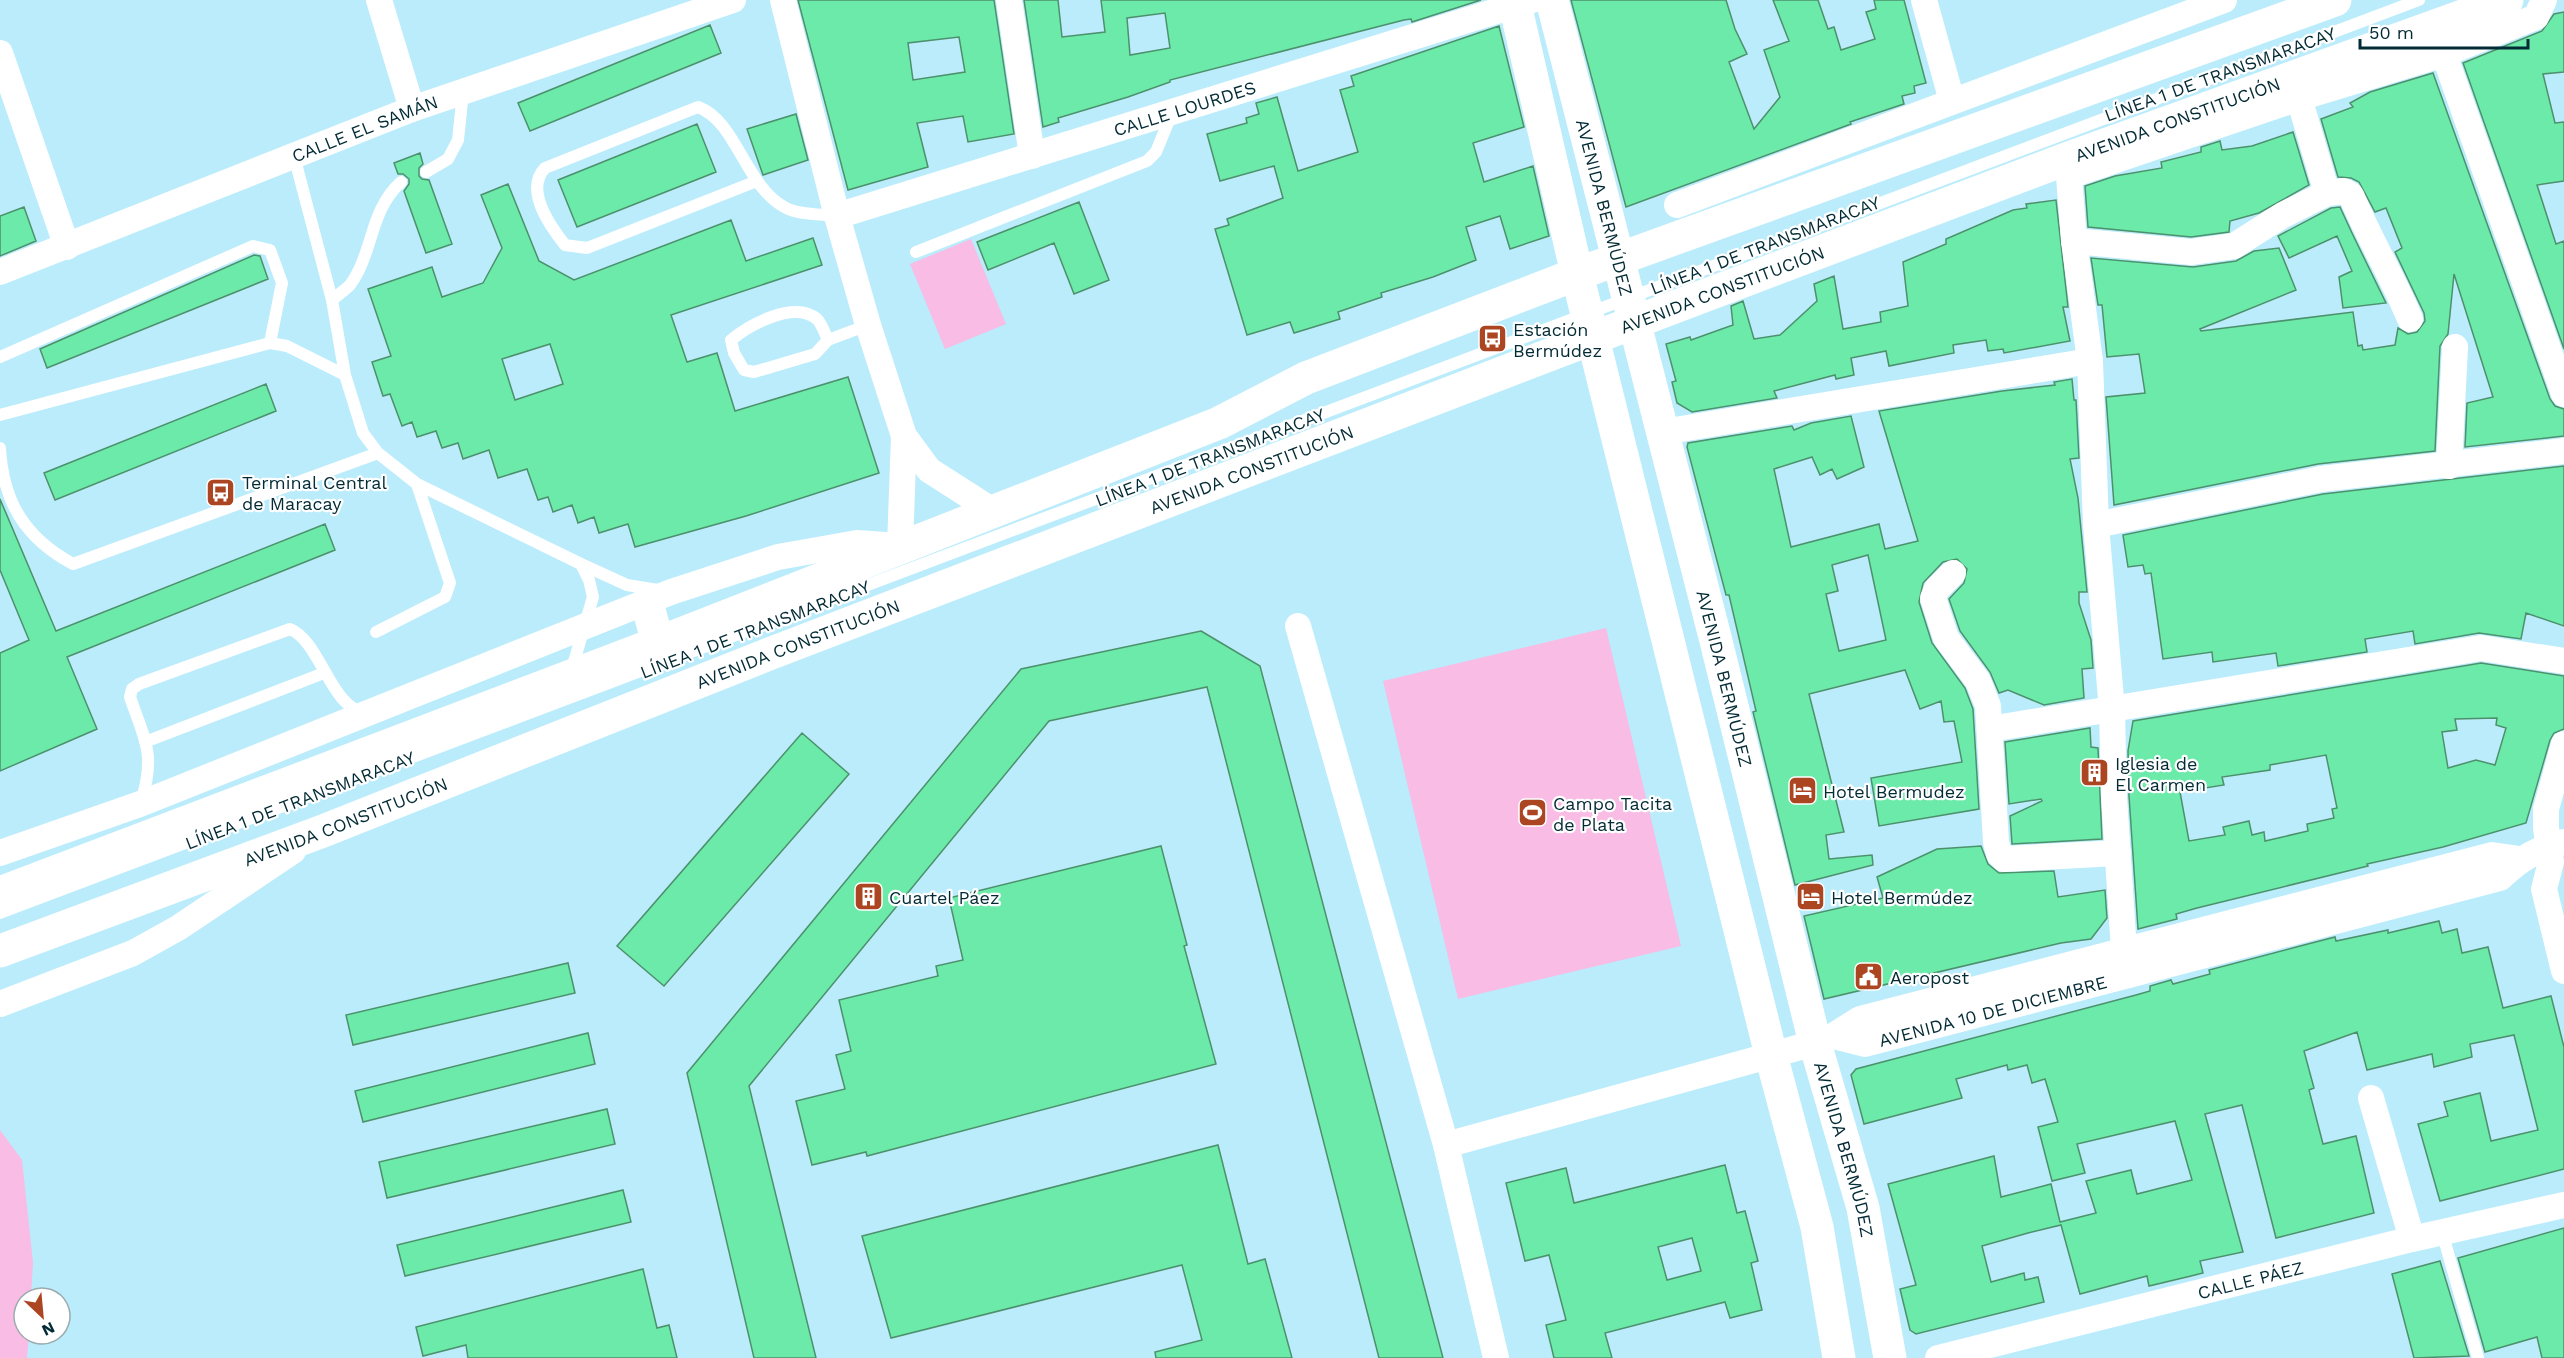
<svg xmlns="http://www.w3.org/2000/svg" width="2564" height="1358" font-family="'Work Sans',sans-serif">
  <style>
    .green { fill: #f8bce5 }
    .building { fill: #6ceaa9; stroke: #4c916c; stroke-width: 1.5; fill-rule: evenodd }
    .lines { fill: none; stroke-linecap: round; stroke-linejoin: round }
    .lane { stroke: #fff; stroke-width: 12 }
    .street { stroke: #fff; stroke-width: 26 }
    .secondary { stroke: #fff; stroke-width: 33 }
    .labels { text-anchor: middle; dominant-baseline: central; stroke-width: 4.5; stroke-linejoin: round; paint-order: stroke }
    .street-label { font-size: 18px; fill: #032b35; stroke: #fff }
    .poi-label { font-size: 18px; fill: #032b35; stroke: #fff; text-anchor: start }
  </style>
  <rect width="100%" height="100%" fill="#baecfb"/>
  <!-- green -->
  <path class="green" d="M971 239 1006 324 945 349 910 264Z
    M1606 628 1681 946 1458 999 1383 681Z
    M0 1130 22 1160 33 1262 31 1298H24V1334H29L27 1358H0Z"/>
  <!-- building -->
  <path class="building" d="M798 0H994L1014 134 968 142 963 116 917 123 928 167 848 190ZM959 37 965 72 913 80 908 43Z
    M1024 0H1058L1062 37 1105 32 1101 0H1481L1412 22 1411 19 1404 20 1170 80V82L1128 97 1058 118 1059 122 1043 127ZM1165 13 1170 48 1130 55 1127 18Z
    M1571 0H1726L1735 29 1747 54 1729 62 1754 129 1780 97 1764 50 1789 41 1773 0H1818L1828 29 1834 27 1841 50 1875 39 1866 12 1876 9 1874 0H1904L1926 83 1914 86 1915 93 1902 96 1904 104 1850 122 1851 124 1626 207Z
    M2564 12V72L2543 74 2555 123 2564 122V181L2537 185 2556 244 2564 241V349L2463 63 2542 31 2554 14Z
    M710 25 721 53 530 131 518 103Z
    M1499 26 1524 127 1473 143 1484 182 1533 166 1549 236 1510 249 1500 216 1466 227 1476 260 1433 277 1381 293 1382 297 1338 312 1340 319 1294 333 1290 322 1247 335 1215 229 1229 225 1227 219 1283 198 1274 166 1220 181 1207 134 1247 123 1246 118 1259 114 1256 103 1277 97 1298 171 1358 152 1340 90 1354 86 1351 76Z
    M2433 73 2550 399 2555 406 2564 409V436L2465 447 2467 403 2493 397 2454 274 2448 334 2440 346 2435 451 2318 464 2114 505 2106 397 2145 393 2139 354 2107 357 2102 305H2098L2091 258 2193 267 2236 261 2254 251 2279 248 2296 290 2200 329 2201 331 2353 312 2358 346 2362 345 2363 350 2395 345 2398 328 2408 334 2417 332 2425 321 2424 313 2395 252 2402 248 2386 208 2375 212 2359 182 2351 178 2338 177 2321 119 2353 107 2350 103 2370 92Z
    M796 114 808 160 763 175 747 129Z
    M697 124 716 172 577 227 558 180Z
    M2293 132 2309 185 2259 213 2230 221 2229 232 2191 237 2088 227 2085 186 2115 176 2162 168 2161 162 2201 152V147L2220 141 2222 150 2252 146Z
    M420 153 423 164 419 168V176L422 179 429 180 452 244 426 253 404 191 409 184V179L403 174H398L394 163Z
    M508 184 539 261 574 280 731 220 746 261 813 238 822 265 671 315 687 362 717 353 735 411 848 377 879 473 746 516 635 547 628 524 599 533 594 517 578 523 572 505 553 512 548 497 538 500 527 469 498 478 489 450 463 459 458 443 442 448 436 431 417 437 412 422 402 426 390 394 383 396 372 362 391 356 368 289 432 267 442 297 483 283 502 248 481 195ZM550 344 563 384 515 400 502 359Z
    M2056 200 2068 307H2063L2070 341 2004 353 2003 349 1988 351 1986 340 1953 345 1954 353 1889 366 1886 351 1851 358 1854 375 1836 379 1835 375 1774 391 1777 398 1692 412 1677 403 1672 382 1676 381 1666 344 1690 337 1691 340 1733 325 1731 306 1743 301 1754 339 1780 335 1817 301 1814 284 1834 276 1843 329 1881 322 1880 312 1908 306 1903 262 1946 244V239L2013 210 2027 208 2026 204Z
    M1079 202 1109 280 1074 294 1054 243 988 270 977 242Z
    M24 207 36 241 0 256V216Z
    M2340 207 2352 233 2386 303 2343 308 2339 277 2352 271 2337 236 2289 258 2278 236 2331 208Z
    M254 255 260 256 268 279 47 368 40 349Z
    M2072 379 2074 400H2076L2079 458 2070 459 2078 498 2087 592H2079V603L2091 640 2093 668 2082 669 2084 698 2044 705 2008 690 1999 693 1990 672 1960 631 1949 599 1964 583 1967 569 1957 559 1943 562 1923 583 1919 602 1932 643 1965 688 1973 709 1979 809 1879 826 1871 778 1962 762 1954 721 1944 722 1941 701 1920 709 1905 670 1809 694 1844 832 1826 835 1829 859 1872 855 1873 865 1795 885 1753 712 1756 711 1729 595H1726L1687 447 1688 443 1792 426 1794 430 1811 423 1851 416 1864 467 1837 479 1832 469 1820 475 1812 457 1774 469 1791 547 1879 524 1885 549 1918 541 1879 411 2002 391 2055 385 2054 382ZM1868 555 1886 640 1839 651 1826 594 1838 591 1832 565Z
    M266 384 276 411 55 500 44 473Z
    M2564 466V626L2526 613 2521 639 2479 633 2415 644 2413 631 2365 639 2367 652 2278 666 2276 653 2213 662 2212 652 2163 659 2151 573 2145 574 2143 565 2128 567 2123 535 2323 494Z
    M0 499 56 631 325 524 335 550 67 657 97 729 0 771V653L29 640 0 570Z
    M1201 631 1260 666 1443 1358H1379L1207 687 1049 721 749 1086 816 1358H754L687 1073 1021 669Z
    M2481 663 2564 676V729L2554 733 2550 740 2526 823 2443 847 2367 864 2368 866 2197 908 2176 914 2177 919 2138 929 2129 796 2128 751 2133 721ZM2497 718 2496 725 2506 728 2495 765 2476 760 2448 768 2442 732 2457 730 2455 719ZM2326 755 2337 808 2332 809 2334 818 2307 824 2308 831 2265 841 2264 832 2252 835 2249 821 2223 827 2225 835 2189 841 2180 792 2224 785 2222 777 2270 770V765Z
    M2090 728 2091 747 2098 748 2102 839 2012 844 2010 816 2042 801 2041 799 2009 804 2005 742Z
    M802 733 849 774 664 986 617 946Z
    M1161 846 1187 945 1184 946 1216 1064 867 1156 866 1152 812 1165 796 1101 845 1089 836 1055 851 1051 839 1000 938 976 936 966 963 960 949 898Z
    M1981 846 1988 864 1999 873 2054 871 2058 897 2105 890 2107 918 2091 939 2061 943 1824 999 1804 916 1883 898 1877 877 1937 849Z
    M2439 921 2442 933 2457 929 2462 953 2488 947 2503 1008 2551 996 2564 1047V1169L2440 1201 2418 1124 2448 1116 2444 1102 2480 1093 2491 1141 2538 1130 2514 1035 2470 1044 2472 1057 2434 1067 2432 1054 2367 1070 2357 1032 2304 1051 2314 1088 2309 1090 2323 1144 2356 1136 2374 1213 2276 1238 2242 1105 2205 1114 2243 1252 2200 1261 2203 1273 2191 1276 2149 1286 2147 1276 2080 1294 2061 1225 2028 1233 1982 1246 1991 1282 2024 1273 2025 1280 2038 1277 2044 1302 1916 1334 1910 1330 1900 1289 1916 1285 1888 1184 1994 1156 2001 1197 2051 1184 2060 1222 2096 1213 2086 1181 2131 1170 2137 1194 2192 1180 2175 1121 2077 1144 2085 1173 2052 1181 2038 1127 2058 1122 2045 1079 2032 1083 2027 1065 2008 1070 2007 1065 1956 1079 1962 1098 1864 1124 1851 1075 1856 1069 2136 995 2150 991V986L2171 980 2173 984 2210 974 2209 970 2304 945 2335 937 2336 941 2388 930V933Z
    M568 963 575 993 353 1045 346 1015Z
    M588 1033 595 1064 363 1122 355 1091Z
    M607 1109 615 1144 387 1198 379 1162Z
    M1218 1145 1248 1264 1265 1259 1292 1358H1156L1155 1352 1202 1340 1182 1265 891 1338 862 1236Z
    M1725 1165 1737 1213 1745 1211 1758 1261 1751 1263 1762 1310 1730 1318 1725 1302 1605 1333 1612 1358H1554L1546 1325 1566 1320 1549 1255 1525 1261 1506 1183 1566 1168 1574 1203ZM1692 1238 1701 1271 1667 1280 1658 1247Z
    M623 1190 631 1222 405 1276 397 1245Z
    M2564 1228V1358H2542L2537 1337 2485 1352 2458 1258Z
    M2440 1261 2469 1356 2414 1358 2392 1274Z
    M643 1269 657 1328 669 1325 677 1358H468L466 1345 423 1356 416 1327Z"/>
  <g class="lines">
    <!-- lane -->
    <path class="lane" d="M294 156 332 300 345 375 363 433 378 453 417 484 581 564 589 580 593 597 571 672
      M426 172 448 159 458 140 463 92
      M757 181 587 248 565 245C550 226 524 190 545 168L698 107C737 121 745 187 786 208 799 215 822 214 837 216
      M916 252 1147 161 1156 152 1172 113
      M332 300C338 295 345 290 350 285 374 252 369 211 401 182
      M828 340C825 334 822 324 817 319 794 300 749 325 731 340L734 353 744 370 754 372 815 354 828 340 868 325
      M0 357 253 246 270 250 282 283 270 343
      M0 415 270 343 287 346 345 375
      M0 448C3 502 25 538 73 564L378 453
      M581 564 627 585 658 590
      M376 632 445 597 450 583 417 484
      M145 742 324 673
      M141 802C156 754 145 741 130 697L132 689 139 684 290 629C321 642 330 707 365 713
      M0 913C807 610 1611 301 2419 0
      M2442 1232 2478 1358"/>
    <!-- street -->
    <g class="street">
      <path d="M379 0 412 109"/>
      <path d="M783 0 837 216 868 325 904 436 929 470 993 511"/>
      <path d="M1009 0 1032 156"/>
      <path d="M1924 0 1952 101"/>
      <path d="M0 53 67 247"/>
      <path d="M2444 54 2564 394"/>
      <path d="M2299 98 2327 193"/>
      <path d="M1677 205 2224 0"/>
      <path id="s1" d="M837 216 1532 0"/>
      <path d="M2074 241 2191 252 2234 246 2283 215 2327 193 2344 191 2351 195C2369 238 2392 276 2410 319"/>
      <path id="s2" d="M0 272 412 109 733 0"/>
      <path d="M1663 432 2090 361"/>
      <path d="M2449 466 2455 347"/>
      <path d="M2096 525 2321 479 2564 451"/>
      <path d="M1953 573 1937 589 1933 598 1946 638 1978 681 1988 706 1996 842 1999 854 2004 859 2118 853"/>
      <path d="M1298 626 1446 1145 1496 1358"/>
      <path d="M1990 729 2481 648 2564 661"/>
      <path d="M2564 744 2546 809V828L2551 862 2544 889 2564 971"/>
      <path d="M0 853 140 804 671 592 778 557 857 543 900 546 904 436"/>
      <path d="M2129 975 2124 951 2114 797 2112 710 2096 525 2090 361 2074 241 2069 176 2299 98 2444 54 2536 17 2544 0"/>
      <path d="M0 1004 133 953 178 928 293 851"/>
      <path id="s3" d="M1833 1036 1865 1044 2500 878C2520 859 2538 848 2564 842"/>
      <path d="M2371 1098 2412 1239"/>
      <path d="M1446 1145 1815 1043 1833 1036 1860 1019 2492 855 2520 859"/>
      <path id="s4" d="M1938 1358 2412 1239 2564 1205"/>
    </g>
    <!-- secondary -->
    <g class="secondary">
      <path d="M1514 0 1577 274 1771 1055 1817 1227 1839 1358"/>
      <path id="s5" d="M1552 0 1716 641 1815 1043 1863 1208 1890 1358"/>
      <path d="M647 603 658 643"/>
      <path d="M0 893 658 643 1219 423 1306 378 1577 274 2335 0"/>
      <path id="s6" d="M0 951 323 831 769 654 1635 322 2066 159 2507 0"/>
    </g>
  </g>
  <!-- icons -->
  <defs>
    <symbol id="bus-square" viewBox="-11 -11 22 22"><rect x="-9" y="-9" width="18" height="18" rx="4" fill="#ac4521" stroke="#fff"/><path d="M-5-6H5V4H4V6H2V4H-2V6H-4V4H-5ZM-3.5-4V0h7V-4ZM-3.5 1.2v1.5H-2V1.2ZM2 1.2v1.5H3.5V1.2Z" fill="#fff"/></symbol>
    <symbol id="building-square" viewBox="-11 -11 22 22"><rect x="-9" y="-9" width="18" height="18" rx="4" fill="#ac4521" stroke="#fff"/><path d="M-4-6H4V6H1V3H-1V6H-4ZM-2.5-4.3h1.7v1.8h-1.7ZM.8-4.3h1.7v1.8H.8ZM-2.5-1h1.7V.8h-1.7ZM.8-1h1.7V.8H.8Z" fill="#fff"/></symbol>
    <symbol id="hotel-square" viewBox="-11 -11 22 22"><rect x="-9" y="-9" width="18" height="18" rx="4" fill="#ac4521" stroke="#fff"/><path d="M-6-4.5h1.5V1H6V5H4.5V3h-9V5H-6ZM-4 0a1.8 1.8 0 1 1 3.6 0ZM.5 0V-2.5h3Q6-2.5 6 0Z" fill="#fff"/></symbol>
    <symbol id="stadium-square" viewBox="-11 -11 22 22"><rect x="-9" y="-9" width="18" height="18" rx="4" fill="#ac4521" stroke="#fff"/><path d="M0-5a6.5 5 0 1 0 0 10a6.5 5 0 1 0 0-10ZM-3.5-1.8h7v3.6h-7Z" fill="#fff"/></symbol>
    <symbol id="civic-square" viewBox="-11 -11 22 22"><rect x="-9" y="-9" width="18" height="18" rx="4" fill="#ac4521" stroke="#fff"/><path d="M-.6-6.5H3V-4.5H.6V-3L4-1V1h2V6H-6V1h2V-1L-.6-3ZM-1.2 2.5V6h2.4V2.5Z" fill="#fff"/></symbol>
  </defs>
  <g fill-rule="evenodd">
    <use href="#bus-square" x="1476" y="322" width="33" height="33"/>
    <use href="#bus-square" x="204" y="476" width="33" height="33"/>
    <use href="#building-square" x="2078" y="756" width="33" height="33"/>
    <use href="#hotel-square" x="1786" y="774" width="33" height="33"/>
    <use href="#stadium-square" x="1516" y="796" width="33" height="33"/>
    <use href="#building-square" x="852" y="880" width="33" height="33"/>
    <use href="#hotel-square" x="1794" y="880" width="33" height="33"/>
    <use href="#civic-square" x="1852" y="960" width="33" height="33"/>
  </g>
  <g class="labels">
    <!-- street labels -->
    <g class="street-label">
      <text transform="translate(2220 74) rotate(-20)">LÍNEA 1 DE TRANSMARACAY</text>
      <text stroke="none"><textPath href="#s1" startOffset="364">CALLE LOURDES</textPath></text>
      <text stroke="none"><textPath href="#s6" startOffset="2331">AVENIDA CONSTITUCIÓN</textPath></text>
      <text stroke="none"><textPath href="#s2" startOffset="392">CALLE EL SAMÁN</textPath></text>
      <text stroke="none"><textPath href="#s5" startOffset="214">AVENIDA BERMÚDEZ</textPath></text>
      <text transform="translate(1765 245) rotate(-21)">LÍNEA 1 DE TRANSMARACAY</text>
      <text stroke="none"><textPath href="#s6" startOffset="1845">AVENIDA CONSTITUCIÓN</textPath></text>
      <text transform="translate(1210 457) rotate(-21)">LÍNEA 1 DE TRANSMARACAY</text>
      <text stroke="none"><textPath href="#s6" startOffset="1341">AVENIDA CONSTITUCIÓN</textPath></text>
      <text transform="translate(755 629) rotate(-21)">LÍNEA 1 DE TRANSMARACAY</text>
      <text stroke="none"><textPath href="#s6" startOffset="855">AVENIDA CONSTITUCIÓN</textPath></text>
      <text stroke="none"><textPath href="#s5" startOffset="700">AVENIDA BERMÚDEZ</textPath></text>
      <text transform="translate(300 800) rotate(-21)">LÍNEA 1 DE TRANSMARACAY</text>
      <text stroke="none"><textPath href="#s6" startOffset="369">AVENIDA CONSTITUCIÓN</textPath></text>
      <text stroke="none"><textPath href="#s3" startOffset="165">AVENIDA 10 DE DICIEMBRE</textPath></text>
      <text stroke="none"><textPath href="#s5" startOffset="1186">AVENIDA BERMÚDEZ</textPath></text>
      <text stroke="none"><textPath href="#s4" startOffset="322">CALLE PÁEZ</textPath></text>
    </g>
    <!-- poi labels -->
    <g class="poi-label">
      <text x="1513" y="329">Estación<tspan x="1513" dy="21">Bermúdez</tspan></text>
      <text x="242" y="482">Terminal Central<tspan x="242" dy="21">de Maracay</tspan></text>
      <text x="2115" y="763">Iglesia de<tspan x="2115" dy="21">El Carmen</tspan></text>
      <text x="1823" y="791">Hotel Bermudez</text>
      <text x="1553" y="803">Campo Tacita<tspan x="1553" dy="21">de Plata</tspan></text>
      <text x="889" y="897">Cuartel Páez</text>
      <text x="1831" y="897">Hotel Bermúdez</text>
      <text x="1890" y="977">Aeropost</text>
    </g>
  </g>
  <!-- north arrow -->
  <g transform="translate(42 1316) rotate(154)"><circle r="28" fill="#ffffff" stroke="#9aaaae" stroke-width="1.5"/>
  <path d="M0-4.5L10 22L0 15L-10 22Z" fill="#ac4521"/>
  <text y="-9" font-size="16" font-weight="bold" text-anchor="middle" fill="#032b35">N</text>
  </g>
  <!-- scale -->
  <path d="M2360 39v9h168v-9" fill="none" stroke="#032b35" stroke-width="3"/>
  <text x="2369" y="39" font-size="18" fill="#032b35" stroke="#ffffff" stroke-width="4.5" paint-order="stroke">50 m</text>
</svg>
